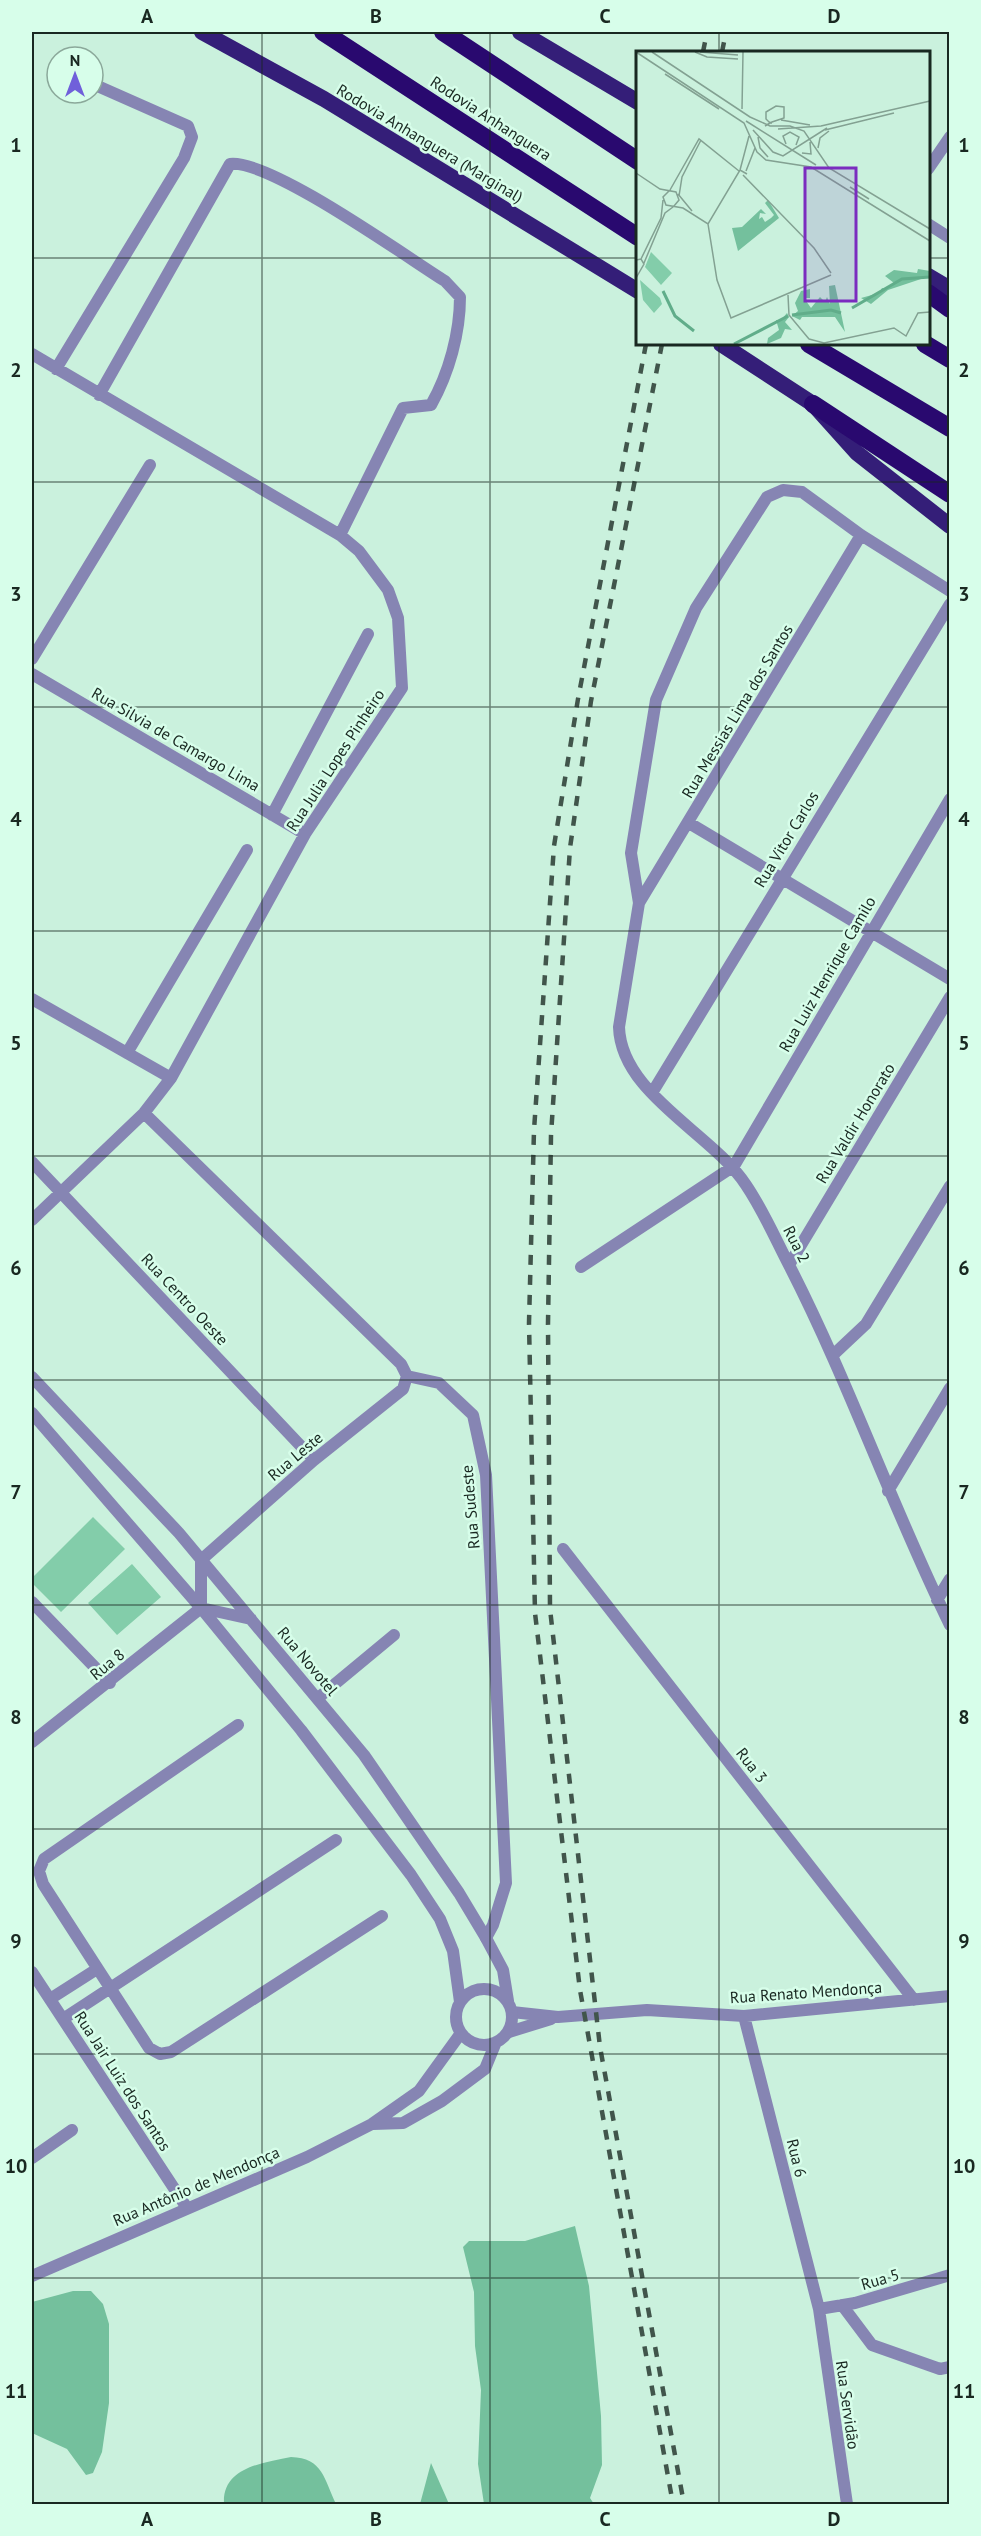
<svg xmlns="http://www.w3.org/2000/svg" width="981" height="2536" font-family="'PT Sans',sans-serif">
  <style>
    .green { fill: #83cdaa }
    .forest { fill: #74c09d }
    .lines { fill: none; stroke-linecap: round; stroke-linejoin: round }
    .minor { stroke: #8685b3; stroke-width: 12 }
    .tertiary { stroke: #8685b3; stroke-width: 12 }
    .trunk { stroke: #341e78; stroke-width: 16 }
    .motorway { stroke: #29096f; stroke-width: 18 }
    .rail { stroke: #41554b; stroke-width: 4.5; stroke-dasharray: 10 10; stroke-linecap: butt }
    .grid { fill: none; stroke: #192821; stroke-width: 1.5; stroke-opacity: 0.55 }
    .labels { text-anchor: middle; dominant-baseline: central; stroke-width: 5; stroke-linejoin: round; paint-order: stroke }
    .street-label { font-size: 16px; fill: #192821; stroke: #d7feea }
    .inset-river { fill: none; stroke: #61ad8a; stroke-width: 3 }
    .inset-road { fill: none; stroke: #83a192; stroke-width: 1.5 }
    .view { fill: #7b2cbf; fill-opacity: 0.15; stroke: #7b2cbf; stroke-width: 3 }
    .inset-edge { fill: none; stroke: #192821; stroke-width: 3 }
    .neatline { fill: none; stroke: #192821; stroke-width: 2 }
    .grid-label { font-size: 20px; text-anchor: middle; font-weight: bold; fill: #192821 }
  </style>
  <rect width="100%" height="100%" fill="#caf1dd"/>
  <!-- green -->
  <path class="green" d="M93 1517 125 1549 61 1612 32 1583V1578Z
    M132 1564 161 1597 117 1635 88 1603Z"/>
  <!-- forest -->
  <path class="forest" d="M575 2226 589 2286 601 2416 602 2465 590 2498 594 2504H484L478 2464 481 2390 475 2346 474 2292 463 2247 469 2241H525Z
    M73 2291H91L103 2304 109 2324V2403L102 2452 93 2473 86 2475 67 2449 32 2433V2302Z
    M291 2457C323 2458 324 2479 336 2504H224C222 2467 263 2463 291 2457Z
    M431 2463 449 2504H420Z"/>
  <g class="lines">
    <!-- minor -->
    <path class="minor" d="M928 169 950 137
      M928 224 950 238
      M32 354 340 535 359 551 388 590 398 618 402 688 305 834 171 1078 144 1113 32 1220
      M56 369 184 158 192 137 188 126 93 84
      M99 395 230 164C270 159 405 256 445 281L460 297C460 333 449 373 431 405L403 408 340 535
      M950 591 861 535 802 492 783 490 767 497 696 608 656 700 631 853 639 903 619 1027C621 1094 712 1133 746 1185 763 1210 775 1238 789 1265 849 1382 892 1507 950 1625
      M32 659 150 465
      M32 674 305 834
      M272 815 368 634
      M689 823 950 979
      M639 903 861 535
      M32 999 171 1078
      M127 1053 247 850
      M652 1093 950 604
      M144 1113 401 1364 407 1376
      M32 1162 314 1460
      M789 1265 950 997
      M581 1267 734 1166 950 799
      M833 1355 866 1324 950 1186
      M407 1376 439 1383 473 1415 486 1475 506 1883 493 1925 486 1938
      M888 1491 950 1388
      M563 1549 914 2000
      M201 1560 314 1460 403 1389 407 1376
      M937 1600 950 1579
      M32 1602 110 1683
      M318 1698 394 1635
      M238 1725 44 1859 39 1871 43 1884 149 2048 160 2054 171 2052 382 1916
      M32 1742 201 1608
      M32 1972 187 2208
      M50 1999 97 1969
      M512 2012 558 2017 647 2010 744 2016 950 1996
      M744 2016 819 2309 847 2504
      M63 2019 336 1840
      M509 2032 551 2019
      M32 2158 72 2130
      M842 2305 872 2345 940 2369 950 2367
      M819 2309 855 2303 950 2275"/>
    <!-- tertiary -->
    <path class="tertiary" d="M32 1377 179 1533 364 1755 459 1893 486 1938 503 1970 508 2001
      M32 1413 201 1608 301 1730 411 1875 440 1919 453 1951 460 2002
      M201 1560V1608L251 1619
      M456 2017a28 28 0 1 1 56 0a28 28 0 1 1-56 0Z
      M373 2124 403 2123 442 2101 485 2069 496 2042
      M32 2276 307 2157 372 2124 419 2091 461 2033"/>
    <!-- trunk -->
    <path class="trunk" d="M202 32 324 99 638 291
      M520 32 638 102
      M928 276 950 289
      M721 344 813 404 857 453 950 526"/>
    <!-- motorway -->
    <path class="motorway" d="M323 32 638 237
      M443 32 638 161
      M928 293 950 309
      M809 344 950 428
      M925 344 950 359
      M813 404 950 494"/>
    <!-- rail -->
    <path class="rail" d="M703 52 707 32
      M722 52 726 32
      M646 344 578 699 554 846 534 1130 529 1323 535 1613 580 1990 673 2504
      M662 344 591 701 570 848 551 1135 548 1324 550 1609 600 2047 684 2504"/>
  </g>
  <!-- grid -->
  <path class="grid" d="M262 32V2504M490 32V2504M719 32V52M32 258H638M928 258H950M719 344V2504M32 482H950M32 707H950M32 931H950M32 1156H950M32 1380H950M32 1605H950M32 1829H950M32 2054H950M32 2278H950"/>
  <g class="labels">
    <!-- street labels -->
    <g class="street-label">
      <text transform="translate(491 118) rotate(33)">Rodovia Anhanguera</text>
      <text transform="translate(430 143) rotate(31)">Rodovia Anhanguera (Marginal)</text>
      <text transform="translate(737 711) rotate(-59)">Rua Messias Lima dos Santos</text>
      <text transform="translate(176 739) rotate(30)">Rua Silvia de Camargo Lima</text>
      <text transform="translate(335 760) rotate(-57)">Rua Julia Lopes Pinheiro</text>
      <text transform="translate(786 839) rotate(-59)">Rua Vitor Carlos</text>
      <text transform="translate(827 974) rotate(-60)">Rua Luiz Henrique Camilo</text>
      <text transform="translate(855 1123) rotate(-59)">Rua Valdir Honorato</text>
      <text transform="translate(797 1244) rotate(63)">Rua 2</text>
      <text transform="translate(185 1299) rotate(47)">Rua Centro Oeste</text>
      <text transform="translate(295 1456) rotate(-40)">Rua Leste</text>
      <text transform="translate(470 1507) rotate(-95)">Rua Sudeste</text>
      <text transform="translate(308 1661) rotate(50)">Rua Novotel</text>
      <text transform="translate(107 1664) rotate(-39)">Rua 8</text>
      <text transform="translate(752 1765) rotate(52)">Rua 3</text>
      <text transform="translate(806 1992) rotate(-4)">Rua Renato Mendonça</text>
      <text transform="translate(123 2081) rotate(57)">Rua Jair Luiz dos Santos</text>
      <text transform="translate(797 2158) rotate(76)">Rua 6</text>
      <text transform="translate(196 2186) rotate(-23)">Rua Antônio de Mendonça</text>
      <text transform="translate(880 2279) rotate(-16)">Rua 5</text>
      <text transform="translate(848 2405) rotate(82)">Rua Servidão</text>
    </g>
  </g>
  <!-- overview -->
  <g transform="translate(636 51)">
    <rect width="294" height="294" fill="#caf1dd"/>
    <path d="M15 201 36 222 25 234 9 216ZM4 229 24 247 26 253 18 262 7 249Z" fill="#83cdaa"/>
    <path d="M132 149 143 167 102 200 96 177 106 176 125 158 130 163 124 162 123 168 126 166 129 171 135 167 138 164 129 152ZM282 218 294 220V225L252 239 235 253 225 247 243 242 246 237 250 238 258 232 249 225 258 219 281 222ZM199 234 209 281 199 266H166L164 269 156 265 162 260 159 252 165 240 174 238V247H168L175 257 184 246 189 251 191 246 194 253 193 235ZM151 262 153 266 149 271 156 279 149 278 145 287 131 293 132 287 143 279 140 269H145Z" fill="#74c09d"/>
    <path class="inset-river" d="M27 240 39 265 58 280M216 257 266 228 294 226M156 264 195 259 205 262M98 293 152 265"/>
    <path class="inset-road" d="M0 1 108 72 121 101 130 109 175 116 294 190M16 1 114 66 134 75H154L168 80 193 117 294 178M59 1 71 6 102 8M64 1 102 4M29 23 83 58M106 58 107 1M145 69 174 74M110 70 180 114M129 75 134 72 136 71 148 67V56L140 55 130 61V68L133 71 135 72H136M142 78 185 75 294 50M117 79 137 101 147 105 191 77M189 79 258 62M122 86 124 97 132 106M150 93 147 85 154 81 163 86 160 94M182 97 184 87 193 80M166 102 175 103 174 91M104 119 113 85M110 120 119 97M0 122 24 138 40 141 43 149 38 155M107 124 178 197 195 222M214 136 233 148M34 139 63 88 103 120M33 140 27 146 30 154 47 157 72 173 104 119 111 123M42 143 56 160M43 145 46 126 65 89M72 173 81 229 95 267 195 224M5 208 25 167 27 149M0 209 5 208 8 213 0 227M8 212 29 162 37 156M152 244 153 264 173 288M173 288 188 292 258 277 270 285 282 262 294 261"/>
    <path class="view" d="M169 117H220V250H169Z"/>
    <rect width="294" height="294" class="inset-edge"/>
  </g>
  <!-- border -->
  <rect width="981" height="2536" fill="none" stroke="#d7feea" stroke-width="66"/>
  <!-- north arrow -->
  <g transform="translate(75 75)"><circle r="28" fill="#d7feea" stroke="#8ba89a" stroke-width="1.5"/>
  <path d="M0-4.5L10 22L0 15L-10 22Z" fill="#7060da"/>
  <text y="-9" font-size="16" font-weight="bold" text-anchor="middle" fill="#192821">N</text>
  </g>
  <rect x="33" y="33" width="915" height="2470" class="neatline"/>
  <g class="grid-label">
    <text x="147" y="23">A</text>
    <text x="376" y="23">B</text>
    <text x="605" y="23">C</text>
    <text x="834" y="23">D</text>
    <text x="16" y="152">1</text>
    <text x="964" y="152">1</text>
    <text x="16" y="377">2</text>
    <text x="964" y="377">2</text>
    <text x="16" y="601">3</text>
    <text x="964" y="601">3</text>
    <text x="16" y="826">4</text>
    <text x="964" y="826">4</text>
    <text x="16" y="1050">5</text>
    <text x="964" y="1050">5</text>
    <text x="16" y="1275">6</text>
    <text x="964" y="1275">6</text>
    <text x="16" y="1499">7</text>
    <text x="964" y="1499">7</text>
    <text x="16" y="1724">8</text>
    <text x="964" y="1724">8</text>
    <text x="16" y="1948">9</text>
    <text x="964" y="1948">9</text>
    <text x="16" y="2173">10</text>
    <text x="964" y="2173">10</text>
    <text x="16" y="2398">11</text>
    <text x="964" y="2398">11</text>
    <text x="147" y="2526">A</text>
    <text x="376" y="2526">B</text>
    <text x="605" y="2526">C</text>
    <text x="834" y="2526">D</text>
  </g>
</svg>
